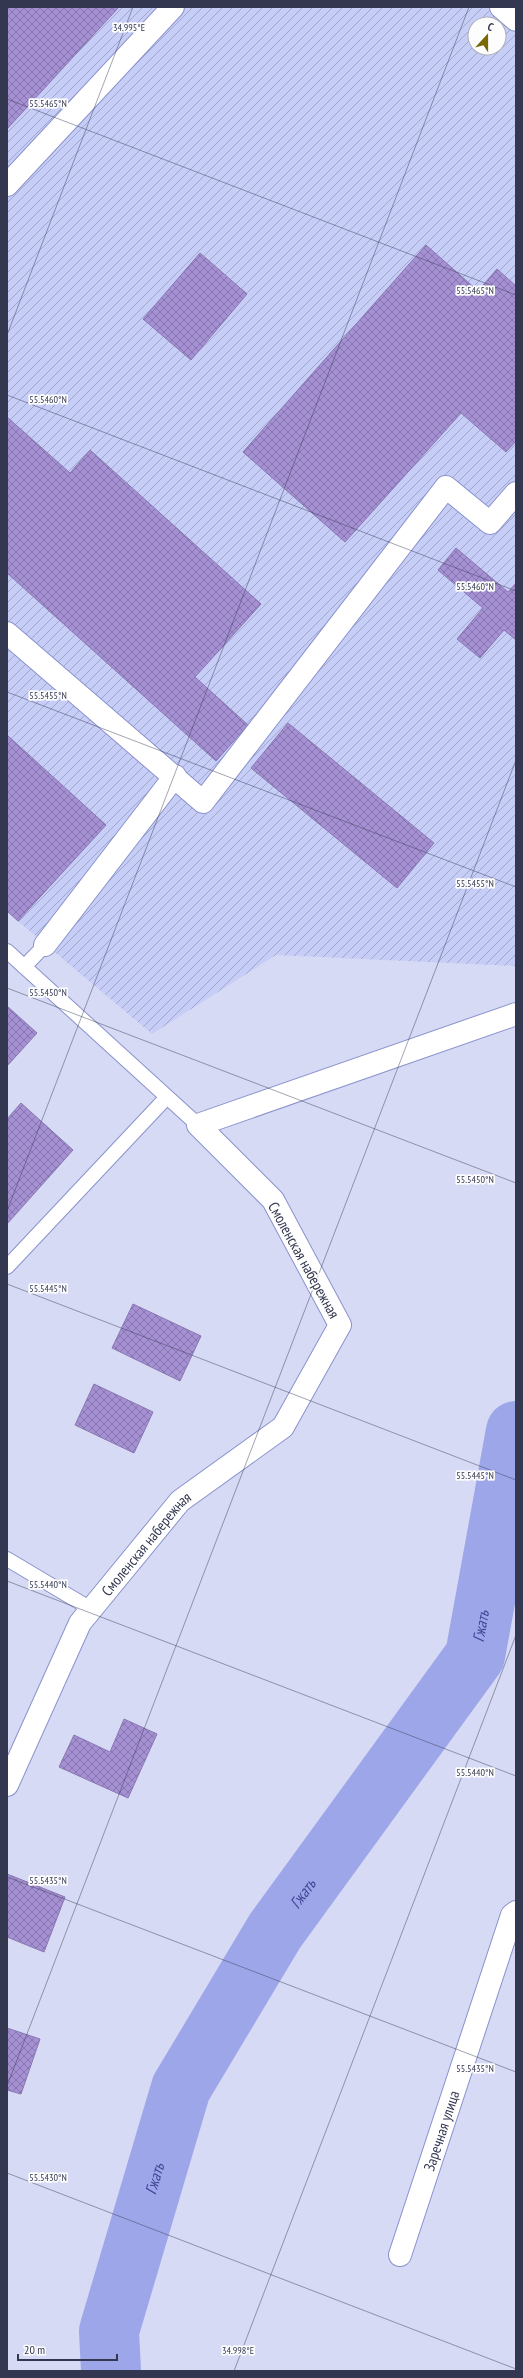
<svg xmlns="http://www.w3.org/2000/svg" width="523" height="2378" font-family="'PT Sans Narrow',sans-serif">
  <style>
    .industrial { fill: url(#industrial-furrows); fill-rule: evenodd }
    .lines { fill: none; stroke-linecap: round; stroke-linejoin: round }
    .river { stroke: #9ea6ea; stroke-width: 60 }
    .building { fill: url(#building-cross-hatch); stroke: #8977b1 }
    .lane-casing { stroke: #8a92cd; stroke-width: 16 }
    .street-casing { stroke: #8a92cd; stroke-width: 24 }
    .lane { stroke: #fff; stroke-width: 14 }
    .street { stroke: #fff; stroke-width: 22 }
    .ticks { fill: none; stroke: #333750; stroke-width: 1; stroke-opacity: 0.45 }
    .labels { text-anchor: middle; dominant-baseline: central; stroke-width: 3.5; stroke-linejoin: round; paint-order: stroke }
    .street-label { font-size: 15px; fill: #333750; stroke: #fdfdfd }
    .water-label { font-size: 16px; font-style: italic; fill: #434696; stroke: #fdfdfd }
    .ticks-label { font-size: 10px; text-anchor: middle; fill: #333750; stroke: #fdfdfd; stroke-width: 3.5; stroke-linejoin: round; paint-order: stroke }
  </style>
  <defs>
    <pattern id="industrial-furrows" width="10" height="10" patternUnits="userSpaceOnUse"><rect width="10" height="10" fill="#c6cdf7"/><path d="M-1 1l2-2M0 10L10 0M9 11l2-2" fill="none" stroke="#a1a7ca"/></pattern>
    <pattern id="building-cross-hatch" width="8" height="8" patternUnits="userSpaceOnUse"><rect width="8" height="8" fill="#a590d3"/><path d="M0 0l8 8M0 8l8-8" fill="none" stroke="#8776ae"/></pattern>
  </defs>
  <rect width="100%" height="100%" fill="#d6daf4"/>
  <!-- industrial -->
  <path class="industrial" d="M7 7H516V966L276 955 152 1034 7 912ZM475 24H499V48H475Z"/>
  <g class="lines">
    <!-- river -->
    <path class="river" id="s1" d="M111 2371 109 2331 181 2088 275 1931 475 1656 516 1431"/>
  </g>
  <!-- building -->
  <path class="building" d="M7 7H119L7 129Z
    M426 245 478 291 497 269 516 286V441L506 452 461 413 345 542 243 452Z
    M200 253 247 294 191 360 143 319Z
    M7 417 70 473 90 450 261 604 195 677 248 725 216 761 7 573Z
    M456 548 508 592 516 583V640L504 630 480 658 457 639 483 608 438 570Z
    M288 723 434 843 397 888 251 768Z
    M7 735 106 825 18 921 7 911Z
    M7 1006 37 1033 7 1066Z
    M21 1103 73 1150 7 1224V1119Z
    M133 1304 201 1336 180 1381 112 1348Z
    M94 1384 153 1412 134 1453 75 1425Z
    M124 1719 157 1734 128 1798 59 1767 74 1735 110 1752Z
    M7 1874 65 1897 44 1952 7 1937Z
    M7 2028 40 2039 21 2094 7 2090Z"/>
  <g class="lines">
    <defs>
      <path id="lane" d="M7 951 198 1125
        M24 967 45 945
        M7 1267 167 1097
        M7 1559 91 1609"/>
      <g id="street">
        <path d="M501 7 516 20"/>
        <path d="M7 185 173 7"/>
        <path d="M7 633 203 802 446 487 490 523 516 493"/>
        <path d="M45 945 175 776"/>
        <path id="s2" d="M7 1785 80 1623 180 1501 283 1427 340 1325 273 1200 198 1125 516 1014"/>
        <path id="s3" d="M400 2255 512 1915 516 1912"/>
      </g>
    </defs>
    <!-- lane casing -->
    <use href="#lane" class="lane-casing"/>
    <!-- street casing -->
    <use href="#street" class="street-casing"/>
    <!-- lane -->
    <use href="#lane" class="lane"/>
    <!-- street -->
    <use href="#street" class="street"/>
  </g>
  <!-- ticks -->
  <path class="ticks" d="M7 99 516 295M7 335 133 7M7 395 516 591M7 692 516 887M7 988 516 1183M7 1211 469 7M7 1284 516 1480M7 1581 516 1776M7 1877 516 2072M7 2086 516 760M7 2173 516 2369M234 2371 516 1635"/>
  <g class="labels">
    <!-- street labels -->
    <g class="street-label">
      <text transform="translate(304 1260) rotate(61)">Смоленская набережная</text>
      <text stroke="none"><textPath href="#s2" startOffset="281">Смоленская набережная</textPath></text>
      <text stroke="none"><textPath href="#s3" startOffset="131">Заречная улица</textPath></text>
    </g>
    <!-- water labels -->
    <g class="water-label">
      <text stroke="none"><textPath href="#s1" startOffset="847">Гжать</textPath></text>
      <text stroke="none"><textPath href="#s1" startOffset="523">Гжать</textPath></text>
      <text stroke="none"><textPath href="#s1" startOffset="199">Гжать</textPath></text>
    </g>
  </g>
  <g class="ticks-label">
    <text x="129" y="31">34.995°E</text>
    <text x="48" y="107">55.5465°N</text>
    <text x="475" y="294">55.5465°N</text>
    <text x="48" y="403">55.5460°N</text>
    <text x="475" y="590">55.5460°N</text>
    <text x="48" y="699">55.5455°N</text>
    <text x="475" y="887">55.5455°N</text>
    <text x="48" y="996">55.5450°N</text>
    <text x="475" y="1183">55.5450°N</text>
    <text x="48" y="1292">55.5445°N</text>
    <text x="475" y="1479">55.5445°N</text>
    <text x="48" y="1588">55.5440°N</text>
    <text x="475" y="1776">55.5440°N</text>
    <text x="48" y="1884">55.5435°N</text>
    <text x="475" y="2072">55.5435°N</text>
    <text x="48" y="2181">55.5430°N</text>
    <text x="238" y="2354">34.998°E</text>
  </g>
  <!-- border -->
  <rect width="523" height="2378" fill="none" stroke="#333750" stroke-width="16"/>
  <!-- north arrow -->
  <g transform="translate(487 36) rotate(21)"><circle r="19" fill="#fdfdfd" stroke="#acaeb8"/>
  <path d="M0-3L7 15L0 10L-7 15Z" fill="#7a6900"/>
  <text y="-6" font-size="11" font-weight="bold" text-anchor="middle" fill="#333750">С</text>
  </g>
  <!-- scale -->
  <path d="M18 2354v6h99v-6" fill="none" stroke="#333750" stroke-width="2"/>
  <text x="24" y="2354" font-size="12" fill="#333750" stroke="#fdfdfd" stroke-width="3" paint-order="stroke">20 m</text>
</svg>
